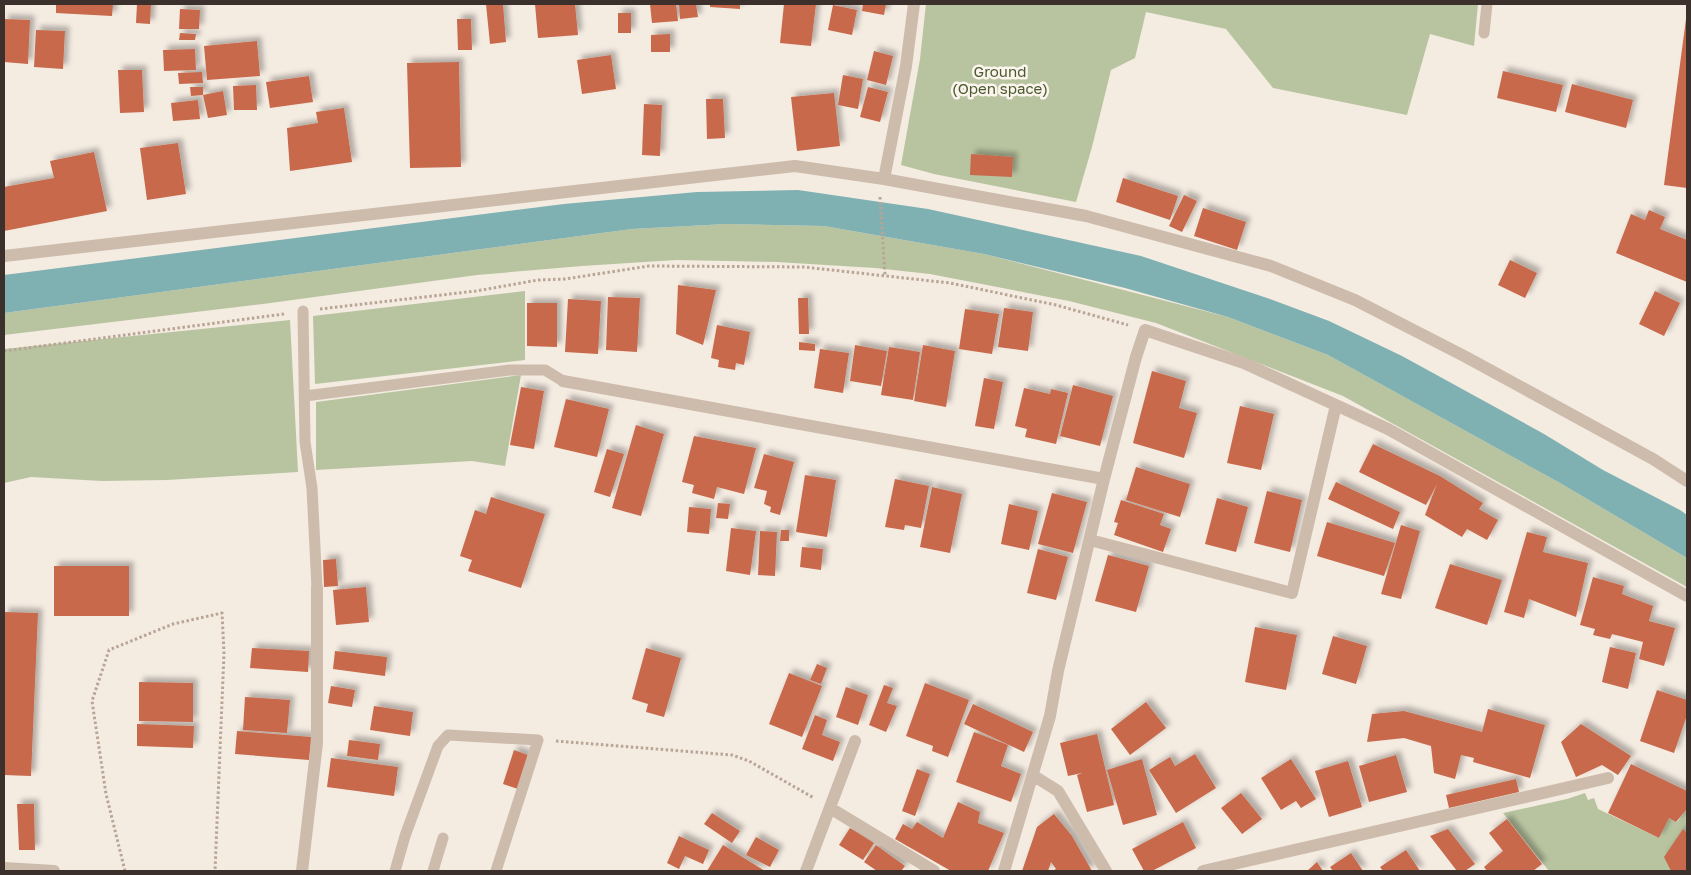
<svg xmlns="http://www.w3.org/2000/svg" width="1691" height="875" font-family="'Golos Text',sans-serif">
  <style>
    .green { fill: #b8c4a0 }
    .water { fill: #7fb0b2 }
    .building { fill: #c8694b; filter: url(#shadow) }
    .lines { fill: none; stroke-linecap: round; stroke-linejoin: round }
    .path { stroke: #b9a596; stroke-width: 3; stroke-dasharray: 2.5 2.5; stroke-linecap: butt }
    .lane { stroke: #cdbbac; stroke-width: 11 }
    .street { stroke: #cdbbac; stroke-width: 12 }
    .labels { text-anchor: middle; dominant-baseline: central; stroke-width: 5; stroke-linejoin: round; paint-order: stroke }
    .park-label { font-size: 15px; fill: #4a5a2e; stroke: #fbf5ee }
  </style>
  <defs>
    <filter id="shadow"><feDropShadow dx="4.5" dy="-4.5" stdDeviation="2.5" flood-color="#0004"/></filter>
  </defs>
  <rect width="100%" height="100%" fill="#f4ebe1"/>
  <!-- green -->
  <path class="green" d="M926 4H1478L1474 46 1430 34 1407 115 1273 88 1226 29 1146 12 1135 58 1111 70 1092 147 1076 202 934 174 901 165 920 59Z
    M726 224 824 226 984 254 1228 317 1328 355 1560 483 1687 558V587L1343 396 1156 323 1069 301 930 274 875 268 777 262 676 260 582 266 477 275 263 304 4 335V313L632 229Z
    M525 291V360L315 384 313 316Z
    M290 320 298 472 167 480 102 481 31 477 4 483V349Z
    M521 375 505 466 472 461 316 470V402Z
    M1585 793 1588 800 1594 798 1598 809 1659 838 1669 818 1677 822 1687 809V871H1549L1503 813 1567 799Z"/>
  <!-- water -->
  <path class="water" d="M798 190 928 209 1141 256 1267 298 1329 321 1402 356 1544 434 1603 470 1680 510 1687 515V558L1560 483 1328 355 1228 317 1125 288 984 254 824 226 726 224 632 229 4 313V275L564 204 697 192Z"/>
  <!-- building -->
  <path class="building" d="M56 4H113L112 16 56 13Z
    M137 4H151L150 24 136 23Z
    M486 4H503L506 42 490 44Z
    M535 4H575L578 35 538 38Z
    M650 4H676L678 21 652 23Z
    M679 4H696L698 17 680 19Z
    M710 4H740V9L710 7Z
    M784 4H816L811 46 780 43Z
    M863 4H886L884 15 862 11Z
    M833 5 857 10 852 35 828 30Z
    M180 9 200 10 199 29H179Z
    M618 13H631V33H618Z
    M4 19 30 20 28 64 4 62Z
    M457 19H471L472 50H458Z
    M1686 19H1687V188L1664 185Z
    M36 30 65 31 63 69 34 67Z
    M180 33 196 34 195 40H179Z
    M670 34V52H651V35Z
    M257 41 260 76 207 80 204 46Z
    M195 49 196 70 164 71 163 50Z
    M874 51 893 56 886 85 867 80Z
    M611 55 616 89 582 94 577 60Z
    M459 62 461 167 410 168 407 63Z
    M118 70H142L144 112 120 113Z
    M1503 71 1563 85 1556 112 1497 98Z
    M202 72 203 83 179 84 178 73Z
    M843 75 863 79 858 109 838 105Z
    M309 76 313 102 270 108 266 82Z
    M1572 84 1633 100 1626 128 1565 112Z
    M256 85 257 110H234L233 86Z
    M190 87H203V95L191 96Z
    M868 87 888 92 880 122 860 117Z
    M223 91 227 115 208 118 203 95Z
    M834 93 840 146 797 151 791 97Z
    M706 99H723L725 138 707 139Z
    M198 100 200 119 173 121 171 103Z
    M644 104 662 105 660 156 642 155Z
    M344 108 352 162 290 171 287 128 318 123 316 112Z
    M178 143 186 194 147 200 140 148Z
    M94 152 107 211 4 231V187L54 178 50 161Z
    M971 154 1013 157 1012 177 970 175Z
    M1123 178 1178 196 1170 220 1116 202Z
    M1184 195 1197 201 1182 232 1169 226Z
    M1203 208 1246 222 1237 250 1194 236Z
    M1649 210 1665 217 1660 229 1687 240V282L1616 253 1631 214 1645 220Z
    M1510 260 1537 273 1525 298 1498 285Z
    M678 285 716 290 703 345 676 334Z
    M1655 291 1680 303 1664 336 1639 324Z
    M608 297 640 298 637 352 606 350Z
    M798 298H808L809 334H799Z
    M568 299 601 301 598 354 565 352Z
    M527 303H557V347L527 346Z
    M1004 308 1033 312 1028 351 998 347Z
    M965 309 999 314 992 354 959 349Z
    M717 325 750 332 744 365 736 363 735 370 718 367 719 360 711 358Z
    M799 342 815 344V351L799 350Z
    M855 345 887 351 881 386 850 381Z
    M923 345 955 351 946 407 914 401Z
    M889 347 920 352 913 400 881 395Z
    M820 349 849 353 843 393 814 388Z
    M1152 371 1186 381 1179 408 1197 413 1184 458 1133 443Z
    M984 378 1003 382 994 429 975 426Z
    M1073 385 1113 396 1100 446 1060 436Z
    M521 387 544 391 534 449 510 445Z
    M1024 388 1050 394 1051 389 1068 393 1056 444 1025 437 1027 429 1015 426Z
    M566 399 609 409 597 457 554 447Z
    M1240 406 1274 414 1261 470 1227 463Z
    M636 425 664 434 641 516 612 508Z
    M694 436 756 448 744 494 717 487 714 499 692 493 694 485 682 482Z
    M1373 444 1440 476 1483 503 1479 509 1498 520 1487 540 1467 529 1462 537 1425 515 1437 484 1426 505 1359 472Z
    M607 449 624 454 610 497 594 492Z
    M764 454 794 462 780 515 770 512 771 507 764 504 767 491 754 488Z
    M1136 467 1190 484 1180 517 1126 500Z
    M805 475 836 480 827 537 796 532Z
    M895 479 929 486 921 528 905 525 904 530 885 527Z
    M1336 482 1400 512 1393 529 1328 499Z
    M932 487 962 494 950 553 920 547Z
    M1267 491 1302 500 1290 552 1254 543Z
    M1052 493 1087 502 1073 553 1038 544Z
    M491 497 545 514 521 588 468 571 472 560 460 556 475 510 486 514Z
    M1217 498 1248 507 1236 552 1205 544Z
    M1121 500 1164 514 1160 525 1171 529 1163 552 1114 535 1118 523 1114 522Z
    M718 503 730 504 728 519 716 518Z
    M1009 504 1038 511 1029 550 1001 544Z
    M689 507 711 509 709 534 687 532Z
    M1327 522 1395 543 1384 576 1317 556Z
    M1401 525 1420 531 1401 599 1381 594Z
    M731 528 756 531 750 575 726 571Z
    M781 530H789V541H780Z
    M760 531 777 532 775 576 758 575Z
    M1527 532 1547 537 1543 552 1588 563 1576 617 1529 599 1524 618 1504 612Z
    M802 547 823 549 821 570 800 567Z
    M1038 549 1068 557 1056 600 1027 593Z
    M1108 555 1149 566 1136 612 1095 601Z
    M336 559 338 586 324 587 323 560Z
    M1450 564 1502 580 1487 625 1435 608Z
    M54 566H129V616H54Z
    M1593 577 1624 586 1622 594 1653 606 1649 621 1675 628 1664 666 1639 659 1643 642 1612 634 1610 639 1593 635 1595 629 1580 625Z
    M366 587 369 622 336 625 333 590Z
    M4 612 38 613 31 776 4 775Z
    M1255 627 1297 635 1286 690 1245 682Z
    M1333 636 1367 646 1356 684 1322 674Z
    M1610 647 1636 653 1628 689 1602 682Z
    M252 648 309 651 308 672 250 668Z
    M646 648 681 658 664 717 646 712 648 704 632 699Z
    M335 651 387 657 385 676 333 669Z
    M817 664 827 668 821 684 810 680Z
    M789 673 822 686 802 737 769 724Z
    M139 682 193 683V722L139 721Z
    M925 683 969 700 948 757 932 751 933 746 906 736Z
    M884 685 893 688 887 703 897 706 886 732 869 725Z
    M331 686 355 690 352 707 328 703Z
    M846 687 868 695 858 725 836 717Z
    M1657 690 1687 700V715L1674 753 1640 741Z
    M245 697 290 700 287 733 243 730Z
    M1146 702 1166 728 1130 755 1111 729Z
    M973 704 1033 732 1024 752 964 724Z
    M374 706 413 712 410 736 370 730Z
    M1488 709 1545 725 1530 778 1473 762 1474 758 1461 755 1455 779 1434 773 1431 746 1404 738 1367 742 1372 714 1404 711 1482 732Z
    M815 715 827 720 822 735 840 742 833 761 802 749Z
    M137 724 194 726 193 748 137 746Z
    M1581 724 1631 756 1618 775 1602 765 1576 777 1561 742Z
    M237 731 311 737 309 760 235 754Z
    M974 732 1008 745 1001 766 1021 774 1011 802 956 782Z
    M1097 734 1114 805 1087 812 1077 775 1082 773 1068 776 1060 743Z
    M349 740 380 744 378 760 347 756Z
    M514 750 528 755 518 789 503 784Z
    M1195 754 1216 788 1176 813 1149 770 1170 757 1175 766Z
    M1396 755 1407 792 1369 802 1359 766Z
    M331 758 398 767 394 796 327 787Z
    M1142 759 1157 815 1123 825 1107 770Z
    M1291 759 1316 799 1301 808 1296 801 1281 810 1261 778Z
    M1348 761 1362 807 1329 817 1315 771Z
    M1631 764 1687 791V809L1676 822 1669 818 1659 838 1608 813Z
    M917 769 930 774 915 816 902 811Z
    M1516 779 1519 792 1449 808 1446 795Z
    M1241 793 1262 819 1242 834 1221 808Z
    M958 802 980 812 978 823 1004 833 988 871H951L895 839 903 824 912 829 917 822 943 838Z
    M17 804H34L35 850H19Z
    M712 813 740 831 732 843 704 824Z
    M1054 814 1072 836 1092 871H1052L1056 869 1051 862 1048 871H1022L1037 827Z
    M1507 819 1542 864 1533 871H1487L1484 867 1503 851 1489 833Z
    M1183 822 1196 848 1152 871H1144L1132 849Z
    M850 828 874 843 863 860 839 845Z
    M1448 829 1475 864 1465 871H1457L1430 836Z
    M1683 829 1687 833V870L1671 871 1664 857Z
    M679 836 709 850 703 864 685 856 679 869 667 863Z
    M756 837 779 850 770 867 746 855Z
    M723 845 765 871H707Z
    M876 845 905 866 901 871H877L864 862Z
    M1406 850 1420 871H1383L1380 867Z
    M1351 853 1363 871H1333L1330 867Z
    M1317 862 1323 871H1307Z"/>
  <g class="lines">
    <!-- path -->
    <path class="path" d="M880 197 885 275
      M320 309 476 291 538 280 565 279 649 266 804 267 950 283 1056 305 1128 325
      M4 351 284 314
      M556 741 732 755 749 761 814 798
      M125 871 106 794 92 701 109 650 173 624 222 613 224 653 215 871"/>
    <!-- lane -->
    <path class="lane" d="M1484 33 1487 4
      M303 311 305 442 312 488 317 588
      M305 396 510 370H545L563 381
      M395 871 405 836 438 746 448 735 538 740 496 871
      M433 871 443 838"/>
    <!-- street -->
    <path class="street" d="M884 179 906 66 914 4
      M4 256 795 166 884 179 1086 216 1271 266 1355 300 1466 357 1653 459 1687 481
      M563 381 1104 479
      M1090 540 1292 593 1336 405
      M1034 776 1058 791 1106 871
      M830 808 934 871
      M4 868 54 871
      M302 871 317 743V588
      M806 871 855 741
      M1004 871 1050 716 1058 671 1104 479 1136 357 1145 330 1244 363 1388 429 1687 596
      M1203 871 1608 778"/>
  </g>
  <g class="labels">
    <!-- park labels -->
    <g class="park-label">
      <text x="1000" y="71">Ground<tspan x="1000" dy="17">(Open space)</tspan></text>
    </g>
  </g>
  <!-- border -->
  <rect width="1691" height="875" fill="none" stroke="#3b302b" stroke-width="10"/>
</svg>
